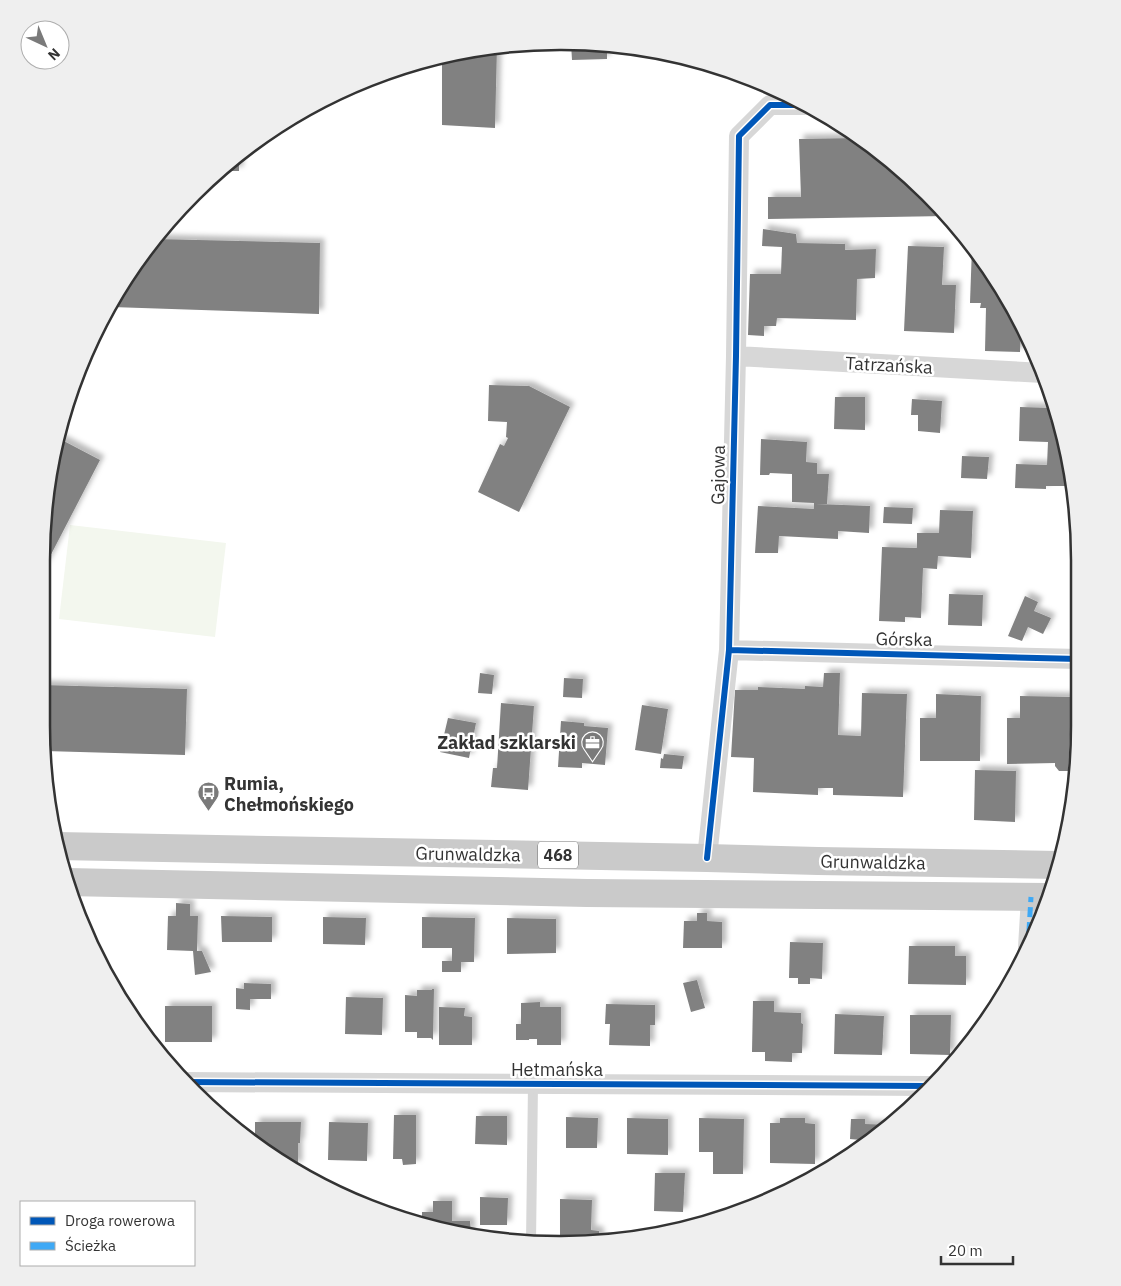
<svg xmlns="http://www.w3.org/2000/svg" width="1121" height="1286" font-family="'IBM Plex Sans',sans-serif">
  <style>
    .green { fill: #f3f7ee }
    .building { fill: #818181; filter: url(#shadow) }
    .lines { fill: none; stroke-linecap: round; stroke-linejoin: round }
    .lane { stroke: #d7d7d7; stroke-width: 10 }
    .street { stroke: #d7d7d7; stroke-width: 20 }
    .primary { stroke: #cacaca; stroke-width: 28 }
    .quiet { stroke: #3fa9f5; stroke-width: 5; stroke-dasharray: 10 5; stroke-linecap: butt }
    .cycleway-casing { stroke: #fff; stroke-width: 9 }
    .cycleway { stroke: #0057b8; stroke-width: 6 }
    .labels { text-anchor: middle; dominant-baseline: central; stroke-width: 5; stroke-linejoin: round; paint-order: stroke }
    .shield { fill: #fff; stroke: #707070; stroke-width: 1 }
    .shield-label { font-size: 16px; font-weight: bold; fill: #333 }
    .street-label { font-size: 18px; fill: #333; stroke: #fff }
    .poi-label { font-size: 18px; font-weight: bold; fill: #333; stroke: #fff; text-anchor: end }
    .rim { fill: none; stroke: #333; stroke-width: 2.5 }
  </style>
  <defs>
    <filter id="shadow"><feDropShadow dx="4.5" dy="-4.5" stdDeviation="2.5" flood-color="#0004"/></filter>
  </defs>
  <rect width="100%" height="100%" fill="#fff"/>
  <!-- green -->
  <path class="green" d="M70 525 226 543 215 637 59 619Z"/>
  <!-- building -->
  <path class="building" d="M595 42 607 44V59L572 60 571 43Z
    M493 46H497L495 128 442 125V57Z
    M859 138 877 149 946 214V216L768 219V197H801L799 139Z
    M239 154V171H220L231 161Z
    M763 229 796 234 797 243 845 244V250L876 249 875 278 857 279 856 320 777 318 776 326H764V336L748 335 750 274H781L782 247 762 246Z
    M155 239 320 243 319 314 112 307V299Z
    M908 246 944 247 942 285H956L954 333 904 331Z
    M972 247 1010 301 1021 325 1020 352 985 351 986 308H980L981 303H970Z
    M489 385 529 386 570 407 519 512 478 492 500 444 504 446 508 438 506 437 507 422 488 421Z
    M835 397H865V430L834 429Z
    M912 399 942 401 940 433 918 431V415H911Z
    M1020 407 1050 408V421H1057V424H1058L1070 482V486H1046V489L1015 488 1016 464 1047 465 1048 442 1019 441Z
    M58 438 100 460 44 568 46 492Z
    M761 439 807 442 806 462 817 463V474H829L827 504H816L870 506 869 533 838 531V539L779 536 778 553H755L758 506 814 509V503L792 502V474L770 473 769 475H760Z
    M962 456 989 457 987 479 961 478Z
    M884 507 913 508 912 524 883 523Z
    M940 510 973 511 971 558 938 556 937 569 923 568 921 618 905 617V622L879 621 882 547 917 548V533H939Z
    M949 594 983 595 982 626 948 625Z
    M1025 596 1038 602 1034 611 1051 618 1043 634 1028 627 1022 641 1008 636Z
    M480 673 494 675 492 694 478 693Z
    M824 673H840L838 735 861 736 862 693 907 694 903 797 833 795V788H818V795L753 792 754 758 731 757 735 690H758V687L805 689V686L823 687Z
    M564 678 583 679 582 698 563 697Z
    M42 685 187 689 185 755 45 751 41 726Z
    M936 694 981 696 980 761H920V718H936Z
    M1020 696 1072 697 1068 771H1059L1055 766V763L1007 764V718H1020Z
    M501 703 534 706 528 790 491 787 493 768H497Z
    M642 705 668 709 661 754 635 750Z
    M448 718 476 723 469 758 440 752Z
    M561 721 584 723V726L608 728 605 765 582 763V768L558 767Z
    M664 754 684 756 682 769 660 768 661 758 663 759Z
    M975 770 1016 771 1015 822 974 820Z
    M176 903 190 904V916H198L197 951H202L211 972 195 975 193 951 167 950 168 916H176Z
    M697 913H707V921L722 922V948H683L684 921H697Z
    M221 916 272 917V942H222Z
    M323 917 366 918 365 945 323 944Z
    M422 917 475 918 474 962H461V972H442V961H452V948H422Z
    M507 918 556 919V953L507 954Z
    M790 942 823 943 822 979 810 978V984H798V978H789Z
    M909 946H955V956H966V985L908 984Z
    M697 980 705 1008 691 1012 683 983Z
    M244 983 271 984V999H250V1010L236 1009V988L244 989Z
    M432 989H434L433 1040 431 1038H417V1032H405V995L417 996V990H432Z
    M346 997 383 998 382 1035 345 1034Z
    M753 1001H774V1012L801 1013V1023L803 1024 802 1053H792V1062L765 1061V1052H752Z
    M540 1002V1007H561V1045H537V1039H529V1040H516V1024H521V1003Z
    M606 1004 655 1005V1025H650V1046L609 1045 610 1024H605Z
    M165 1006H212V1042H165Z
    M439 1007 465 1008 464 1016 472 1017V1045H439Z
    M835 1014 884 1016 882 1055 834 1054Z
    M910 1015H951L950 1055 910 1054Z
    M394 1115H416V1164L403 1165 402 1159H393Z
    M476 1116H507V1145L475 1144Z
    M566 1117 598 1118 597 1148H566Z
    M627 1118 668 1119V1155L627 1154Z
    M699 1118 744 1119 743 1174H713V1152H699Z
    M780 1118H805V1123L815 1124V1164L770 1163V1123H780Z
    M851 1119H865V1124L891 1125 861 1146V1140L850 1139Z
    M255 1122H301L300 1143H298V1166H294L257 1145V1142H255Z
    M329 1122 368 1123 367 1161 328 1160Z
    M655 1173H685L683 1212 654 1211Z
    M480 1197 508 1198 507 1225H480Z
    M560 1199 592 1200 591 1230 599 1231 600 1243 595 1244 560 1242Z
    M433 1201H452V1221H470L471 1234 422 1222V1212H433Z"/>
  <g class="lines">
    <!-- lane -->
    <path class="lane" d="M531 1242 533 1084"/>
    <!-- street -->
    <path class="street" d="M736 356 1043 373
      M729 650 1079 659
      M707 858 729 650 736 356 739 136 770 105H806
      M1028 947 1031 897
      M185 1082 929 1086"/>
    <!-- primary -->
    <path class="primary" d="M57 846 707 858 818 861 1058 865
      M67 882 587 893 1048 897"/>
    <!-- quiet -->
    <path class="quiet" d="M1028 947 1031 897"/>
    <defs>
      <path id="cycleway" d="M729 650 1079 659
        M707 858 729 650 736 356 739 136 770 105H806
        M185 1082 929 1086"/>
    </defs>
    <!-- cycleway casing -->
    <use href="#cycleway" class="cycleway-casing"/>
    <!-- cycleway -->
    <use href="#cycleway" class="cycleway"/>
  </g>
  <!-- icons -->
  <defs>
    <symbol id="office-pin" viewBox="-11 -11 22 30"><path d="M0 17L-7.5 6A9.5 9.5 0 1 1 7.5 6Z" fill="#7a7a7a" stroke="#fff"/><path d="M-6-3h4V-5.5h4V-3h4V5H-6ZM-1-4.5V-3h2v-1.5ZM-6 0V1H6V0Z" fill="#fff"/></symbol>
    <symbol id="bus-pin" viewBox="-11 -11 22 30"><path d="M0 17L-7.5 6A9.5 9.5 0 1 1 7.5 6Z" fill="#7a7a7a" stroke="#fff"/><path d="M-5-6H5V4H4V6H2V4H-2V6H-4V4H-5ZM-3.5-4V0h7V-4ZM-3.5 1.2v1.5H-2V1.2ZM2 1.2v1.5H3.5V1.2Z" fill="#fff"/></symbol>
  </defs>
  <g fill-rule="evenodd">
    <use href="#office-pin" x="580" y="730" width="25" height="34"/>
    <use href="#bus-pin" x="196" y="780" width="25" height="34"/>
  </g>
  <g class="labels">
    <!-- shield labels -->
    <rect class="shield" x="538" y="841.5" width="40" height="27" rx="4"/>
    <g class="shield-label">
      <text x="558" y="855">468</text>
    </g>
    <!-- street labels -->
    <g class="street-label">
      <text transform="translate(889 365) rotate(3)">Tatrzańska</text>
      <text transform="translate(718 475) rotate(-89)">Gajowa</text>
      <text transform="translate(904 639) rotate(1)">Górska</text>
      <text transform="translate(468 854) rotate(1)">Grunwaldzka</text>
      <text transform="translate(873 862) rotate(1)">Grunwaldzka</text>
      <text x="557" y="1069">Hetmańska</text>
    </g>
    <!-- poi labels -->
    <g class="poi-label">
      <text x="576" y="742">Zakład szklarski</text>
      <text x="224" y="783" text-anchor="start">Rumia,<tspan x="224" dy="21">Chełmońskiego</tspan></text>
    </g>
  </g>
  <!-- crop -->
  <path d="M0 0H1121V1286H0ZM560 50H561A510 510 0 0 1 1071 560V726A510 510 0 0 1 561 1236H560A510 510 0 0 1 50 726V560A510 510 0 0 1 560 50Z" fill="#efefef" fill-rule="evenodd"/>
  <path class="rim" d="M560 50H561A510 510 0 0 1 1071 560V726A510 510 0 0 1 561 1236H560A510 510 0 0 1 50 726V560A510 510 0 0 1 560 50Z"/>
  <!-- legend -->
  <rect x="20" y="1201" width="175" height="65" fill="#ffffff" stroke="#adadad"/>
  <rect x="30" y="1217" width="25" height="8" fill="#0057b8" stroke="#adadad"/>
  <text x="65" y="1226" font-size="15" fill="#333333">Droga rowerowa</text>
  <rect x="30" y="1242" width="25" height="8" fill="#3fa9f5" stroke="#adadad"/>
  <text x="65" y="1251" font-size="15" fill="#333333">Ścieżka</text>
  <!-- north arrow -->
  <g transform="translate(45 45) rotate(136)"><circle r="24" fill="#ffffff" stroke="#adadad"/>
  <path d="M0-4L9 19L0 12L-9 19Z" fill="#7a7a7a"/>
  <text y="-8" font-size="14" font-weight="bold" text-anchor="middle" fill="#333333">N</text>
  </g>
  <!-- scale -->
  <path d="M941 1256v8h72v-8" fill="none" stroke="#333333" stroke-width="2.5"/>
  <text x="948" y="1256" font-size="15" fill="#333333" stroke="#ffffff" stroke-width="4" paint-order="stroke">20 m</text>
</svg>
